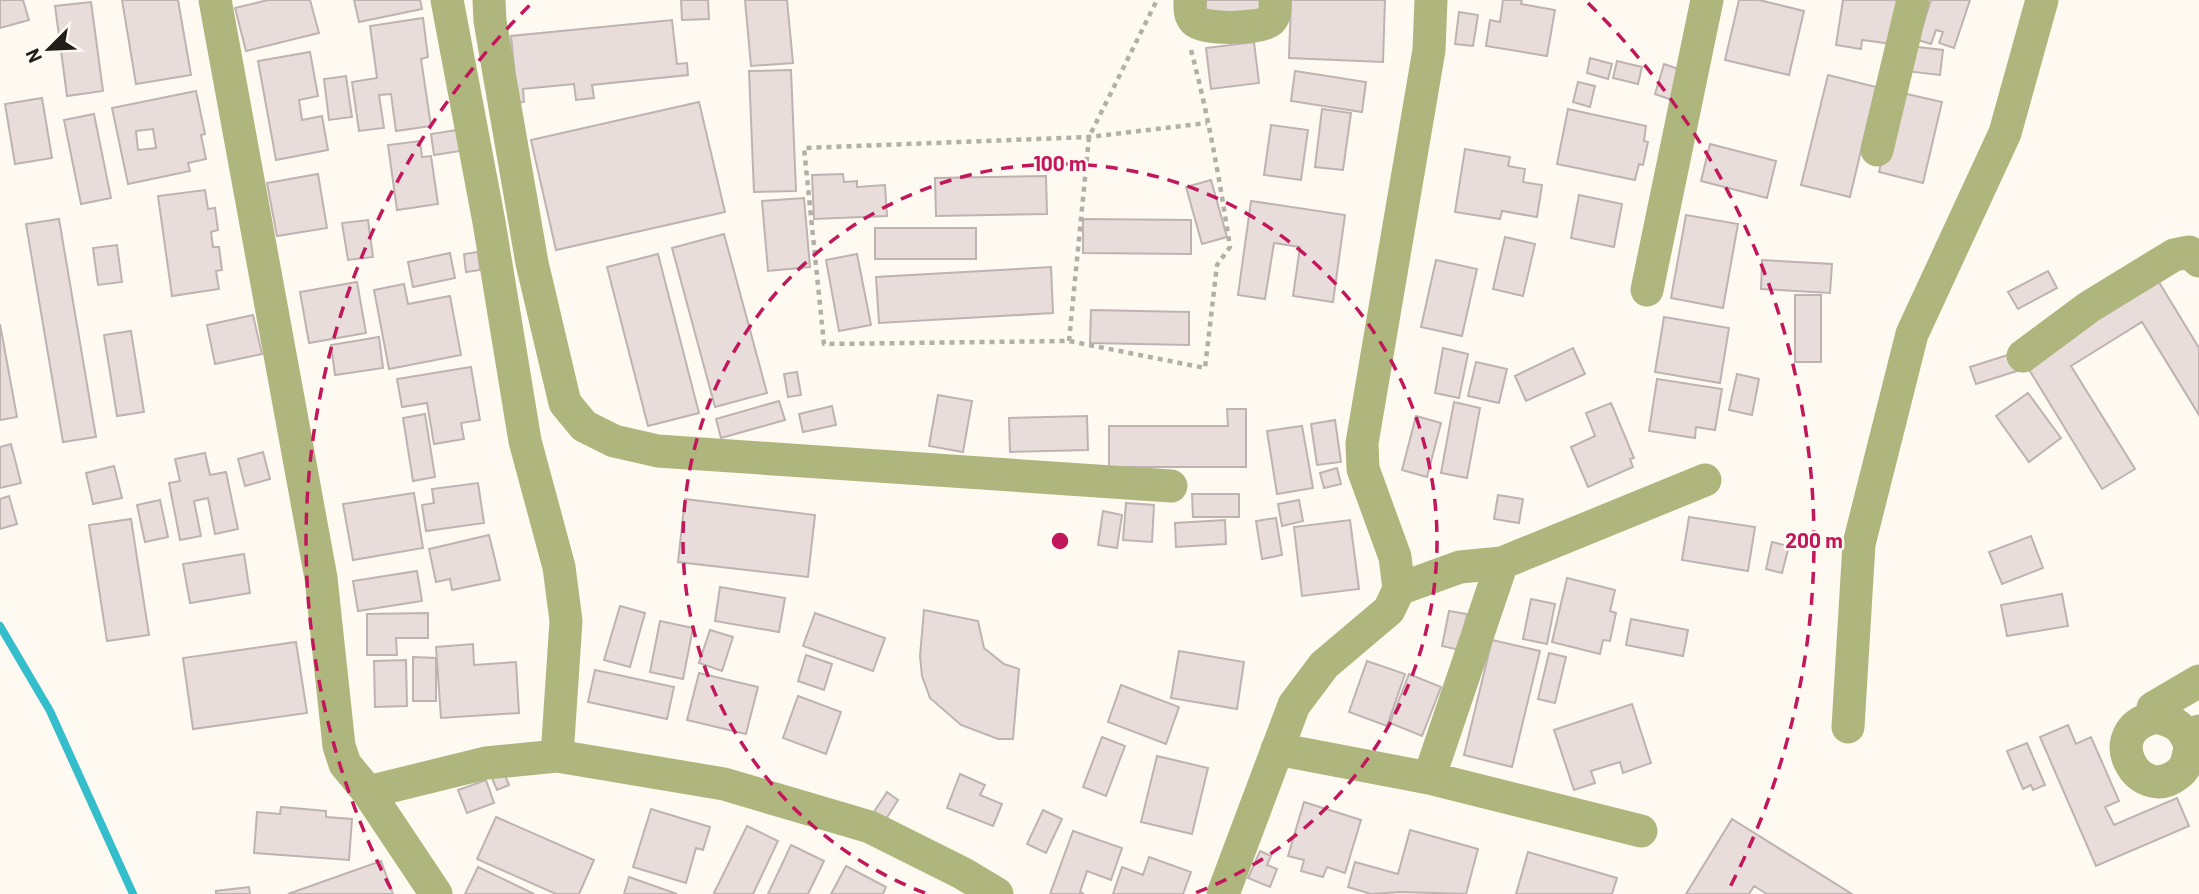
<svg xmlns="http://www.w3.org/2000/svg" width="2199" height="894" font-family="Barlow,sans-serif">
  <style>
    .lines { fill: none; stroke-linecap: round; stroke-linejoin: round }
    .stream { stroke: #34bdca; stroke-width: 8 }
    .building { fill: #e8dddb; stroke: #beb3b1; stroke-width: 2; fill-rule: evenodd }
    .path { stroke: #b2afa8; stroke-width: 4.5; stroke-dasharray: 5 5; stroke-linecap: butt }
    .minor { stroke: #afb67d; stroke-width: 33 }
    .ring { fill: none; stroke: #c2185b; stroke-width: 3.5; stroke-dasharray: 12 9 }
    .centre { fill: #c2185b; stroke: #fefaf1; stroke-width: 3.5 }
    .ring-label { font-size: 21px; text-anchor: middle; font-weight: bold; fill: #c2185b; stroke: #fefaf1; stroke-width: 5; stroke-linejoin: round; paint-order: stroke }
  </style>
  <rect width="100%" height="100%" fill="#fefaf1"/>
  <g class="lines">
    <!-- stream -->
    <path class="stream" d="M0 626 50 711 133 894"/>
  </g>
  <!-- building -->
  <path class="building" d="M0 0H23L29 20 0 28Z
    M122 0H178L191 75 136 84Z
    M268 0H310L319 33 246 51 235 8Z
    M354 0H420L422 9 359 22Z
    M681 0H708L709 19 682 20Z
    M745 0H787L793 63 751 66Z
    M1206 0H1262L1263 13 1206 14Z
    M1291 0H1385L1383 62 1289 58Z
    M1503 0H1522L1521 4 1555 10 1547 56 1486 46 1490 20 1500 22Z
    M1739 0H1759L1804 11 1789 75 1725 60Z
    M1843 0H1906L1899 45 1862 40 1861 49 1836 45Z
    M1931 0H1970L1954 48 1939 43 1943 32 1936 30 1931 44 1918 40Z
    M91 2 103 91 67 96 55 6Z
    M1459 12 1478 15 1473 46 1455 44Z
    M423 18 428 57 421 59 431 126 396 131 391 94 379 95 384 128 359 131 352 82 377 78 370 26Z
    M672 20 677 64 687 63 688 75 592 85 594 98 576 100 574 84 523 89 524 102 509 104 515 76 511 36Z
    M1254 42 1259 83 1211 89 1206 48Z
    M1909 46 1943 50 1940 75 1905 71Z
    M310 52 318 96 299 100 302 120 322 116 328 150 276 160 258 61Z
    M1590 58 1612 64 1608 79 1587 73Z
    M1617 61 1642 67 1638 84 1613 78Z
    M1664 64 1681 70 1672 100 1655 94Z
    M791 70 796 191 754 192 749 71Z
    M1295 71 1366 82 1362 112 1291 101Z
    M1828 75 1876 87 1850 197 1801 185Z
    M346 76 352 117 329 120 324 79Z
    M1578 82 1595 86 1590 107 1573 102Z
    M196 91 205 134 201 135 206 159 188 163 190 171 128 184 112 108ZM153 129 156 148 138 150 136 131Z
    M1898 92 1942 102 1923 183 1879 172Z
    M42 98 52 158 15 164 5 104Z
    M699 102 725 212 556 250 531 140Z
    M1322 109 1351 113 1343 170 1315 167Z
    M1568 109 1646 126 1644 141 1648 142 1643 165 1639 164 1635 180 1557 164Z
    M94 114 111 198 81 204 64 120Z
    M1271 125 1308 130 1301 180 1264 175Z
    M457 130 460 151 434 155 431 134Z
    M420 141 422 157 431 156 438 204 397 210 388 145Z
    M1710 144 1776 161 1767 198 1701 181Z
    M1465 149 1510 157 1508 166 1525 169 1523 182 1542 185 1537 217 1502 211 1500 219 1455 212Z
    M318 174 327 228 277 236 267 183Z
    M843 174 844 182 857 181V187L885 185 887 216 814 219 812 175Z
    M1046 176 1047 214 936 216 935 178Z
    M1211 180 1227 237 1202 244 1186 187Z
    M205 190 208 209 215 208 218 230 211 232 213 247H219L222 270 216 271 219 289 172 296 158 196Z
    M1579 195 1622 204 1614 247 1571 238Z
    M804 198 810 267 768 271 762 201Z
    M1251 201 1345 215 1333 302 1293 296 1300 247 1274 243 1265 299 1238 295Z
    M1686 215 1738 224 1723 308 1671 298Z
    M59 219 96 437 63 442 26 224Z
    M1083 219 1191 220V254L1083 253Z
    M368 220 373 257 348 260 342 223Z
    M875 228H976V259H875Z
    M724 234 767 393 715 407 672 248Z
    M1505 237 1535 244 1523 296 1493 289Z
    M117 245 122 282 98 285 93 248Z
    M478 252 480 270 466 272 464 254Z
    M450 253 455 278 413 287 408 262Z
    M658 254 699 413 648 426 607 267Z
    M857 254 871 325 839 331 826 260Z
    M1436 260 1477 269 1462 336 1421 327Z
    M1762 260 1832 264 1830 293 1761 289Z
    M1051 267 1053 313 879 323 876 277Z
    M2048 271 2057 288 2018 309 2008 292Z
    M2154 274 2199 348V415L2142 322 2071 366 2135 469 2102 489 2025 363Z
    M357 282 366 333 309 343 300 292Z
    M404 284 408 304 450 296 461 355 389 369 374 290Z
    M1795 295H1821V362H1795Z
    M1091 310 1189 312V345L1090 343Z
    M253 315 262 354 215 364 207 325Z
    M1664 317 1729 328 1720 383 1655 372Z
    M0 324 17 417 0 420Z
    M131 331 144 412 117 416 104 335Z
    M379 337 383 368 335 375 331 345Z
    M1443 348 1468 354 1459 398 1435 393Z
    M1573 348 1585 374 1526 401 1515 376Z
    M2014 353 2020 370 1976 384 1970 367Z
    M1476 362 1507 369 1499 403 1468 396Z
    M471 367 480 420 461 423 464 439 434 444 427 403 402 407 397 379Z
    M797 372 801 395 788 397 784 374Z
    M1737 374 1759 379 1752 415 1729 410Z
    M1657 379 1722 389 1715 430 1696 427 1695 438 1649 431Z
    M2028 393 2061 438 2029 462 1996 416Z
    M938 395 972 401 963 452 929 446Z
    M779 401 785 420 721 438 716 419Z
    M1454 402 1480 408 1467 478 1441 473Z
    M1611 403 1634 458 1630 459 1633 467 1588 487 1571 447 1595 436 1586 413Z
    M832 406 836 425 803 432 799 414Z
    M1227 409H1246V467H1109V426H1228Z
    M425 414 435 477 413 481 403 418Z
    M1087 416 1088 450 1010 452 1009 418Z
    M1416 416 1441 423 1427 477 1402 470Z
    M1335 420 1341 462 1317 465 1311 424Z
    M1302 426 1313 488 1277 494 1267 431Z
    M11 444 21 483 0 488V447Z
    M263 452 270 479 245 486 238 459Z
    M205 453 210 475 226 472 238 529 215 534 208 498 194 501 201 536 180 540 169 483 180 481 175 459Z
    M114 466 122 498 93 504 86 473Z
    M1337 468 1341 484 1324 488 1320 473Z
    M478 483 484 523 426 531 422 505 434 503 432 489Z
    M414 493 423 548 353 560 343 504Z
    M1192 494H1239V517H1193Z
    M1498 495 1523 499 1519 523 1494 519Z
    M9 496 17 524 0 529V499Z
    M685 499 815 515 808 577 678 562Z
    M160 500 168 537 145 542 137 505Z
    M1299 500 1303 521 1282 526 1278 504Z
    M1126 503 1154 505 1152 542 1123 540Z
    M1103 511 1122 515 1117 548 1098 545Z
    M1689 517 1755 527 1748 571 1682 560Z
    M1276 518 1282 555 1262 559 1256 521Z
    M131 519 149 635 107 641 89 525Z
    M1225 520 1226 544 1176 547 1175 523Z
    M1350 520 1359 589 1302 596 1294 527Z
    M489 535 500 580 452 590 450 579 436 582 429 549Z
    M2031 536 2043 568 2002 584 1989 552Z
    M1772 542 1789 546 1782 573 1766 569Z
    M244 554 250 593 190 603 183 564Z
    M417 571 422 601 358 611 353 581Z
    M1567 578 1615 590 1610 611 1616 613 1610 641 1603 640 1600 654 1552 642Z
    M720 587 785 598 779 632 715 621Z
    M2062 594 2068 626 2007 636 2001 605Z
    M1531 599 1555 604 1547 644 1523 639Z
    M620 606 645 613 630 667 604 660Z
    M924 610 978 621 984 648 1004 664 1019 669 1013 739H998L961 725 930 698 922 676 920 656Z
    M1449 611 1467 614 1460 650 1442 646Z
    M428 613V638H396L397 655H367V614Z
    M815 613 885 638 873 671 803 646Z
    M1631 619 1688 630 1683 656 1626 645Z
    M660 621 693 628 683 679 650 672Z
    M710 630 733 637 722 671 699 663Z
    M1492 640 1540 651 1512 767 1464 755Z
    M296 642 307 713 193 729 183 658Z
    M473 644 474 665 516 662 519 713 441 718 436 647Z
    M1179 651 1244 662 1237 709 1171 698Z
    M1549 653 1566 657 1555 703 1538 699Z
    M806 655 832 664 824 690 798 681Z
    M413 657 436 658V701H413Z
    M406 660 407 706 375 707 374 661Z
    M1367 661 1405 674 1387 726 1349 712Z
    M595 670 674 687 667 719 588 702Z
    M699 673 758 687 746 734 687 720Z
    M1409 674 1441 687 1422 736 1390 723Z
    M1121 685 1179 707 1166 744 1108 722Z
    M798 696 841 712 826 754 783 738Z
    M1632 704 1651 763 1623 773 1620 762 1591 771 1595 783 1574 790 1554 730Z
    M2068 725 2076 744 2091 737 2119 801 2105 807 2114 825 2177 798 2189 826 2096 866 2040 737Z
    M1102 737 1125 746 1106 796 1083 787Z
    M2027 743 2045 785 2033 790 2031 785 2023 789 2007 751Z
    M1157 756 1208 768 1192 834 1141 822Z
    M504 773 509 785 497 790 492 778Z
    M960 774 985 785 980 795 1002 804 993 826 947 808Z
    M486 780 494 803 467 813 458 790Z
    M887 792 898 800 886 819 874 812Z
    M1304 802 1361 820 1345 873 1327 867 1323 877 1301 871 1304 860 1288 856Z
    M281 807 326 811V817L352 819 349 860 254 853 257 812 280 814Z
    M651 809 710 827 703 850 696 848 686 883 633 867Z
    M1043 810 1062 819 1046 853 1027 844Z
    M496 817 594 860 579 894H556L477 859Z
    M1732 819 1852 894H1767L1754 886 1749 894H1686Z
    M747 826 778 841 753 894H717L714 893Z
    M1410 830 1478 849 1466 894 1400 892 1371 894 1348 887 1355 862 1398 874Z
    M1073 831 1122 848 1111 880 1087 871 1080 892 1084 894H1050Z
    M791 845 824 861 808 894H768Z
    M1260 851 1271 856 1267 865 1277 869 1270 887 1248 878Z
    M1528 852 1617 878 1612 894H1516Z
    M1149 857 1191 872 1183 894H1113L1122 867 1143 875Z
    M381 861 393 894H288Z
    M846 866 886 887 883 894H831Z
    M478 867 534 894H465Z
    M629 877 677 894H624Z
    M249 887 250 894H216V891Z"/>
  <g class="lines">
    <!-- path -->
    <path class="path" d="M1191 50C1208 114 1220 181 1230 247L1217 265 1205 368 1069 341 824 344 804 148 1089 137 1207 123
      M1069 341 1089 137 1157 0"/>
    <!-- minor -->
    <path class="minor" d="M215 0 321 578 339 746 345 764 368 792 436 894
      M447 0 489 222 525 441 559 567 566 621 557 756
      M489 0 490 21 532 263 565 403 584 426 614 441 658 451 1171 486
      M1190 0C1190 8 1189 15 1195 21 1203 30 1261 29 1270 21 1276 15 1275 8 1275 0
      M1877 150 1913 0
      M1647 290 1707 0
      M2023 356 2089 307 2174 255 2189 252 2199 261
      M1399 589 1460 567 1502 563 1705 480
      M2156 717 2153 708 2199 681
      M1848 727 1859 544 1912 334 2005 133 2042 0
      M2190 746C2184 727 2176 722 2156 717 2096 730 2139 806 2178 774 2189 766 2187 756 2191 745 2192 740 2196 735 2199 731
      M1277 749 1429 778 1641 831
      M1429 778 1502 563
      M368 792 486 763 557 756 724 784 870 827 962 873 997 894
      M1223 894 1294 705 1324 665 1389 610 1399 589 1395 557 1363 469 1362 443 1429 50 1431 0"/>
  </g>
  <!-- distance rings -->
  <g class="ring">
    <path d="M925 893A377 377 0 1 1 1195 893"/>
    <path d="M391 889A754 754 0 0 1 532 3M1588 3A754 754 0 0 1 1729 889"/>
  </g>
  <circle cx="1060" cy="541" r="10" class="centre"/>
  <g class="ring-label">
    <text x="1060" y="171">100 m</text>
    <text x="1814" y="548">200 m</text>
  </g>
  <!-- north arrow -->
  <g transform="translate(49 49) rotate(246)" stroke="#fefaf1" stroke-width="5" paint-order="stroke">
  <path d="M0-5L12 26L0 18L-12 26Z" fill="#211f1c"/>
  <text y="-10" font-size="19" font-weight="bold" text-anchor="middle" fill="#211f1c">N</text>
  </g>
</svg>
